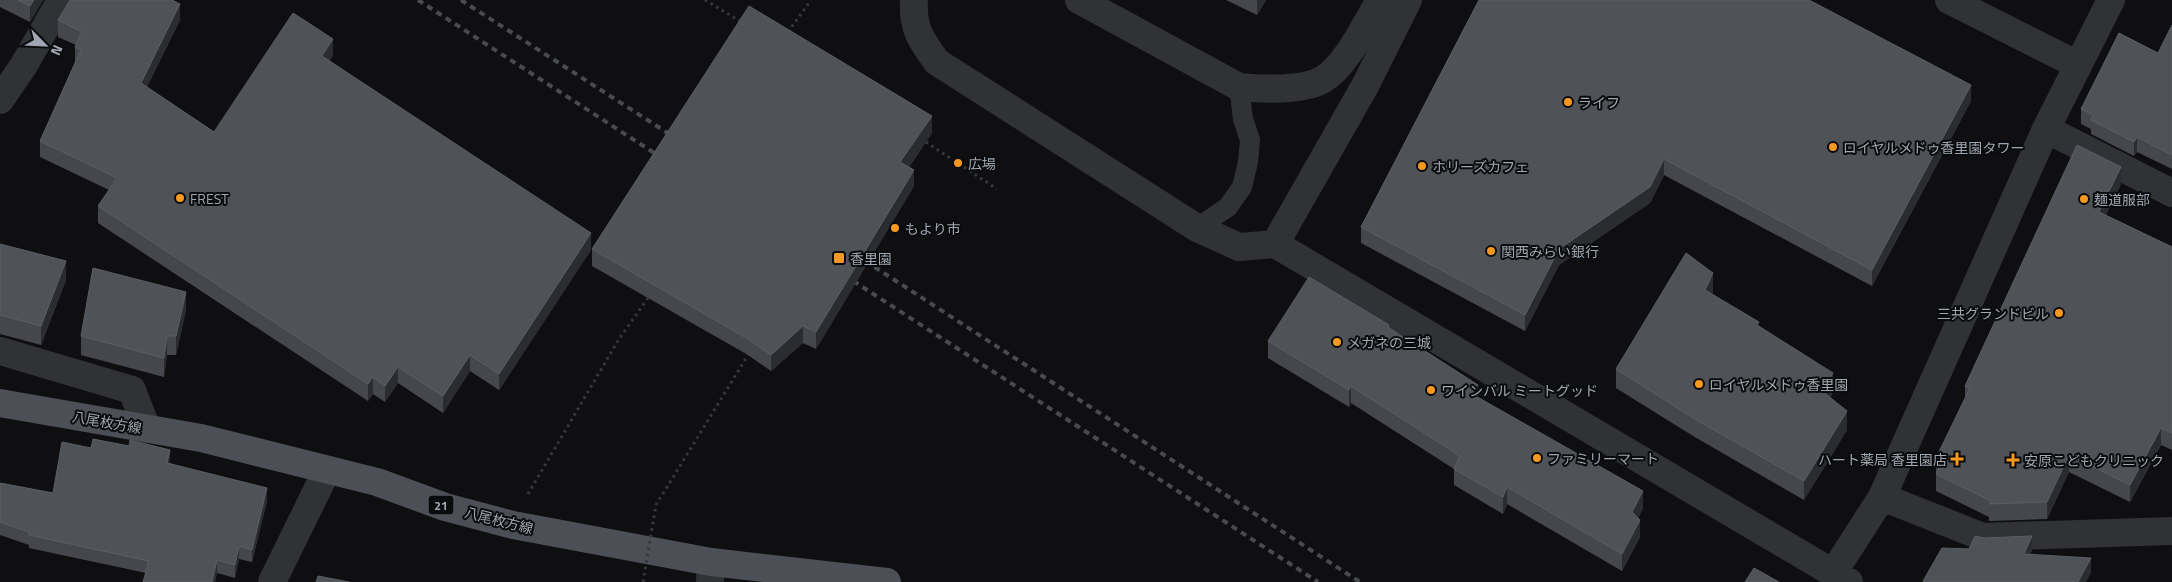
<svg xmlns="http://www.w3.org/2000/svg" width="2172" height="582" font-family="'Titillium Web','Noto Sans JP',sans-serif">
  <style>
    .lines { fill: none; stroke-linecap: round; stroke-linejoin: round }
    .path { stroke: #36393d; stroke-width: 3; stroke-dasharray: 2.5 4; stroke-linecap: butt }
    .service { stroke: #303236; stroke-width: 20 }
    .minor { stroke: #303236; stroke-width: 28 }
    .tertiary { stroke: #303236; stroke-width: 28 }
    .primary { stroke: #4c4f55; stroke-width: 28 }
    .rail { stroke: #474a4f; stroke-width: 4; stroke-dasharray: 6 5; stroke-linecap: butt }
    .path-bridge { stroke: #36393d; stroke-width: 3; stroke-dasharray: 2.5 4; stroke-linecap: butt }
    .wall { fill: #45474c }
    .shaded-wall { fill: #2b2c30 }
    .building { fill: #4f5257; stroke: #5b5f65 }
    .poi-dot { fill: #f79821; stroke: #0a0b0c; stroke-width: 2 }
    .labels { text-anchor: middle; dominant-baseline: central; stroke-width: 4; stroke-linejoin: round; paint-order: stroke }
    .shield { fill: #0a0b0c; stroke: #737880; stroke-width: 1 }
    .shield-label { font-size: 12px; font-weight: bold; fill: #a0a7b2 }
    .poi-label { font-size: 14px; fill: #a0a7b2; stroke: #0a0b0c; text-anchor: start }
    .street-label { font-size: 14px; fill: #a0a7b2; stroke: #0a0b0c }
  </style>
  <rect width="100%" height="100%" fill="#0f0f11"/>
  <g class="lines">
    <!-- path -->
    <path class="path" d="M705 0 743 23
      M788 32 811 0
      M926 142 997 189
      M528 494 619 339 648 298"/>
    <!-- service -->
    <path class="service" d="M1197 228 1228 207 1242 187 1248 162 1250 140 1243 119 1239 87"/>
    <!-- minor -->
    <path class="minor" d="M914 0C912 28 921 40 937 62L1197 228 1239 247 1275 244 1365 86 1408 0
      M1079 0 1239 87C1261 89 1302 91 1322 80 1346 67 1366 23 1380 0
      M0 100 24 65 61 0
      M2046 129 2172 193
      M1275 244 1833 573
      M0 351 132 390 147 429
      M1882 497 1983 537 2172 531
      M272 582 327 470
      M1849 582 1833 573 1882 497 2046 129 2111 0"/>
    <!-- tertiary -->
    <path class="tertiary" d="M1949 0 2078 65
      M710 582 711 562"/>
    <!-- primary -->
    <path class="primary" d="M0 403 201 438 377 482 445 507 513 525 711 562 887 582"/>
    <!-- rail -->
    <path class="rail" d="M418 0 665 160
      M461 0 677 139
      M856 255 1360 582
      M844 275 1318 582"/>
    <!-- path-bridge -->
    <path class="path-bridge" d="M643 582 656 505 748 355"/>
  </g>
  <!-- wall -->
  <path class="wall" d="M0 0H43L30 22 0 7Z
    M1226 0H1266L1257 15Z
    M1479 0 1971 101 1872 286 1664 175 1650 203 1559 265 1525 331 1361 243V227Z
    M58 20H180L147 87 214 132 333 56 329 61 591 250 499 390 470 371 443 413 398 383 385 402 373 394 368 401 98 223V206L109 190 40 157V141L75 62V47L76 45 58 37Z
    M2172 25V169L2137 152 2134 156 2091 134V129L2081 124V109L2158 53Z
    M932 133 909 167 914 186 816 349 803 343 771 371 748 355 592 266V249Z
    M2121 184 2106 215 2172 247V450L2161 445 2130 502 2069 472 2047 519 1989 521V517L1936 491V458L1965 399V386Z
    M0 244 66 280 41 345 0 334Z
    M1713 292 1712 294 1759 326 1833 392 1830 398 1847 430 1804 500 1693 436 1616 388V369Z
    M186 310 176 355H167L164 377 81 355V336Z
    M1389 328 1478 398 1643 508 1638 518 1640 537 1622 571 1507 504 1503 514 1454 485V469L1351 403 1349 407 1268 358V341Z
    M91 448 170 463 267 501 252 562 239 559 235 578 217 573 215 582H143L146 573 29 548V545L0 535V483L53 493Z"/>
  <!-- shaded-wall -->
  <path class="shaded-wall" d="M34 0H43L30 22V6Z
    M1257 0H1266L1257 15Z
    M180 4V20L141 99V83Z
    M333 39V56L322 72V56Z
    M1971 85V101L1872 286V270Z
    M932 116V133L900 179V162Z
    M2137 137V152L2134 156V142Z
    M1664 159V175L1650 203 1559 265 1525 331V315L1559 249Z
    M2121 167V184L2099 229V212Z
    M914 170V186L816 349V332Z
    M591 233V250L499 390V374Z
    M66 261V280L41 345V326Z
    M1713 273V292L1705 309V290Z
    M186 292V310L176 355V336Z
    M803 326V343L771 371V355Z
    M167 336V355L164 377V358Z
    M470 355V371L443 413V396Z
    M398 367V383L385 402V386Z
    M1833 373V392L1822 410V391Z
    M373 377V394L368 401V384Z
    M1478 385V402L1472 394Z
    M1351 386V403L1349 407V390Z
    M1847 411V430L1804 500V481Z
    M2161 428V445L2130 502V485Z
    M170 450V462L167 475V463Z
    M2069 455V472L2047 519V502Z
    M1507 487V504L1503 514V497Z
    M267 488V501L252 562V550Z
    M1643 491V508L1632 529V512Z
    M1640 520V537L1622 571V554Z
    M2032 536V551L2024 568V554Z
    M239 546V559L235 578V565Z
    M2091 558V573L2086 582H2078Z
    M217 560V573L215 582H212Z"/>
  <!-- building -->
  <path class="building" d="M18 0H34L30 6Z
    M70 0H172L180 4 141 83 214 132 293 13 333 39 322 56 591 233 499 374 470 355 443 396 398 367 385 386 373 377 368 384 98 206 117 178 40 141 81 50 75 47 82 32 58 20Z
    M1479 0H1809L1971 85 1872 270 1664 159 1650 187 1559 249 1525 315 1361 227Z
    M749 6 932 116 900 162 914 170 816 332 803 326 771 355 748 339 592 249Z
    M2172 25V155L2137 137 2134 142 2091 120 2093 115 2081 109 2119 33 2158 53Z
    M2077 145 2121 167 2099 212 2172 247V433L2161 428 2130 485 2069 455 2047 502 1989 504 1991 501 1936 474 1942 461 1936 458 1970 388 1965 386Z
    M0 244 66 261 41 326 0 315Z
    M1686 253 1713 273 1705 290 1759 322 1757 325 1833 373 1822 391 1847 411 1804 481 1693 418 1616 369Z
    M93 268 186 292 176 336H167L164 358 81 336Z
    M1309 277 1389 325 1388 327 1478 385 1472 394 1643 491 1632 512 1640 520 1622 554 1507 487 1503 497 1454 469 1460 456 1351 386 1349 390 1268 341Z
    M93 439 129 446 130 440 170 450 167 463 267 488 252 550 239 546 235 565 217 560 212 582H143L149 561 29 535V532L0 522V483L53 493 62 442 91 448Z
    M1975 536 1984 538 2032 536 2024 554 2091 558 2078 582H1926L1923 581 1942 548 1969 549Z
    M1754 568 1779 582H1745Z
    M318 576 349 582H316Z"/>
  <!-- markers -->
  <g class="poi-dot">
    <circle cx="1568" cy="102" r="5"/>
    <circle cx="1833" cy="147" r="5"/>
    <circle cx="958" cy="163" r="5"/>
    <circle cx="1422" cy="166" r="5"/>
    <circle cx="180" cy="198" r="5"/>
    <circle cx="2084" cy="199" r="5"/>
    <circle cx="895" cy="228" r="5"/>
    <circle cx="1491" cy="251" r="5"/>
    <rect x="833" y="252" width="12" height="12" rx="2.5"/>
    <circle cx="2059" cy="313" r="5"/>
    <circle cx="1337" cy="342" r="5"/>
    <circle cx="1699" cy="384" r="5"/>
    <circle cx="1431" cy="390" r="5"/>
    <circle cx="1537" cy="458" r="5"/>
    <path d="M1954.5 451.5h5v5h5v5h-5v5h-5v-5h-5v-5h5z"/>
    <path d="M2010.5 452.5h5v5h5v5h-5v5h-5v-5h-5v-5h5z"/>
  </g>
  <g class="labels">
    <!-- shield labels -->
    <rect class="shield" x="428.5" y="495.5" width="25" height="19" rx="4"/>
    <g class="shield-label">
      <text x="441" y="505">21</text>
    </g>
    <!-- poi labels -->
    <g class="poi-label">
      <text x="1578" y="102">ライフ</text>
      <text x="1843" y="147">ロイヤルメドゥ香里園タワー</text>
      <text x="968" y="163">広場</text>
      <text x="1432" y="166">ホリーズカフェ</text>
      <text x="190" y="198">FREST</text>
      <text x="2094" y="199">麺道服部</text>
      <text x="905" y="228">もより市</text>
      <text x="1501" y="251">関西みらい銀行</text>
      <text x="850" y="258">香里園</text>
      <text x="2049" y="313" text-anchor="end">三共グランドビル</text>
      <text x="1347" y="342">メガネの三城</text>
      <text x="1709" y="384">ロイヤルメドゥ香里園</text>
      <text x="1441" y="390">ワインバル ミートグッド</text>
      <text x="1547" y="458">ファミリーマート</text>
      <text x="1947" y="459" text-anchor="end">ハート薬局 香里園店</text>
      <text x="2024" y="460">安原こどもクリニック</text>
    </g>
    <!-- street labels -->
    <g class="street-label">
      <text transform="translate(107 422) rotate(10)">八尾枚方線</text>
      <text transform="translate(499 520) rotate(14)">八尾枚方線</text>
    </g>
  </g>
  <!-- north arrow -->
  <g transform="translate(45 45) rotate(114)" stroke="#0a0b0c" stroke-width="4" paint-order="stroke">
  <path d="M0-4L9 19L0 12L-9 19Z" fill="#a0a7b2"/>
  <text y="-8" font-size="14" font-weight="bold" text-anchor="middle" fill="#a0a7b2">N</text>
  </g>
</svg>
